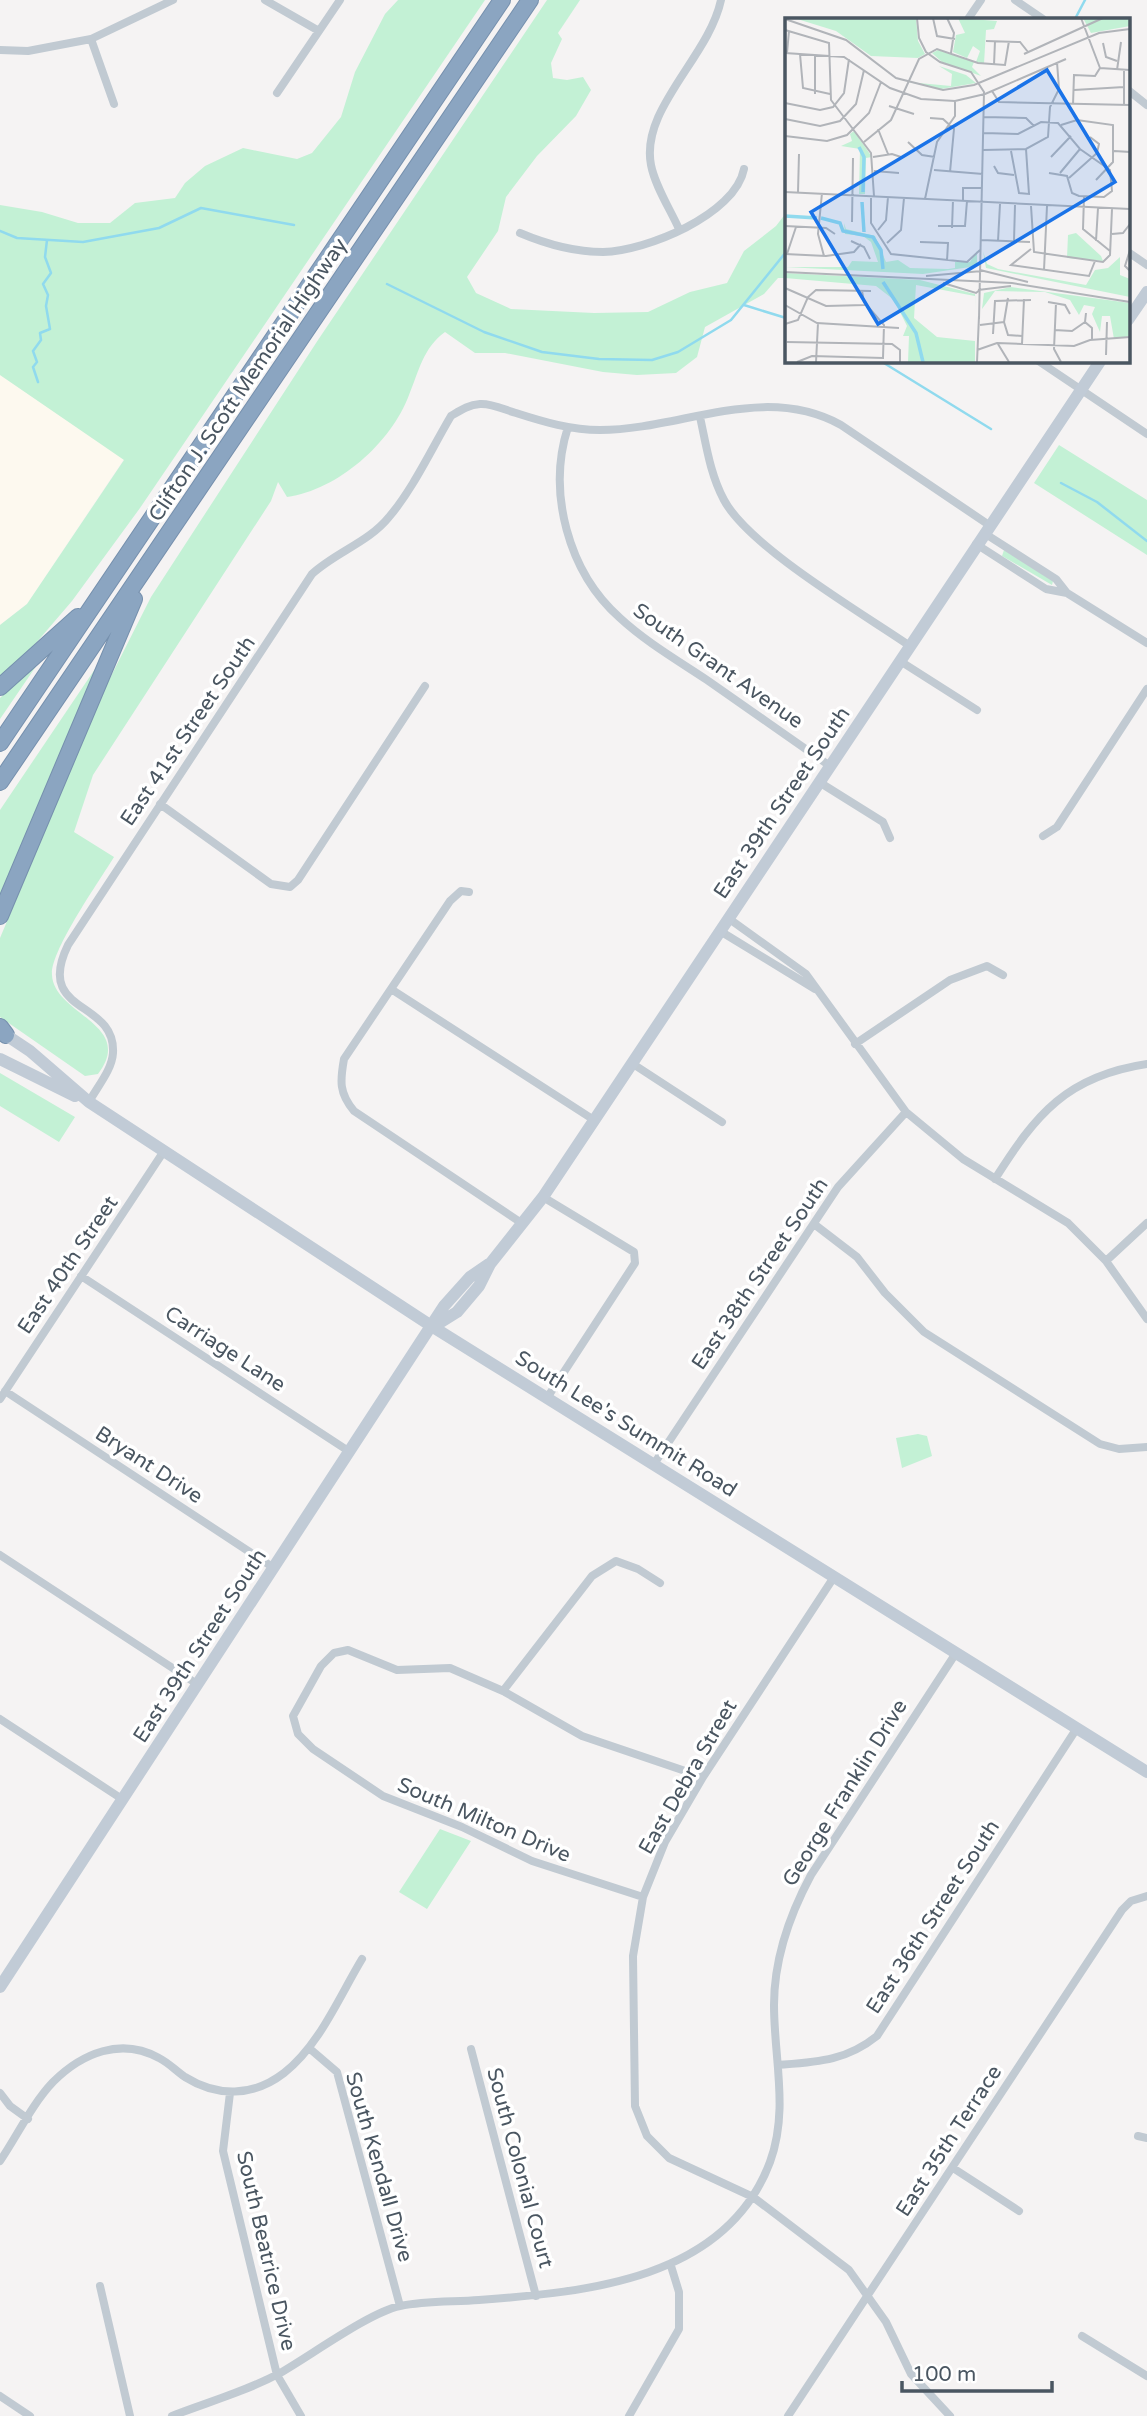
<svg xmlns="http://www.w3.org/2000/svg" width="1147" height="2416" font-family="'Varela Round',sans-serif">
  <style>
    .commercial { fill: #fdf9ef }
    .green { fill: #c3f1d5 }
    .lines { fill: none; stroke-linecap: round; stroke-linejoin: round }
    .stream { stroke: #90daee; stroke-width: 2.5 }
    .highway-casing { stroke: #7690ad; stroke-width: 18 }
    .street { stroke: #c1cad2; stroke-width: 8 }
    .secondary { stroke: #c1cbd6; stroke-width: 12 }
    .highway { stroke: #8ba5c1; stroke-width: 16 }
    .labels { text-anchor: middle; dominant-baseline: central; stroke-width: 7; stroke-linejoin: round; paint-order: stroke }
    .street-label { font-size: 21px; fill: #4a5661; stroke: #fff }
    .inset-river { fill: none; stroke: #90daee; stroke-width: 3.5 }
    .inset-road { fill: none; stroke: #b1b4b9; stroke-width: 2 }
    .view { fill: #1a73e8; fill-opacity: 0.15; stroke: #1a73e8; stroke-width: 3.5 }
    .inset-edge { fill: none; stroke: #4a5661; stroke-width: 3.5 }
  </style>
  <rect width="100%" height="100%" fill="#f5f3f3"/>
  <!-- commercial -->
  <path class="commercial" d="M0 375 124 459 27 604 0 625Z"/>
  <!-- green -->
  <path class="green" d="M398 0H485L140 508 72 601 36 643 0 678V625L27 604 124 460 0 375V205L42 212 78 223H110L135 203 175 198 185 183 205 166 243 148 297 159 312 153 341 117 355 72 385 14Z
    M547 0H580L558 33 562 39 551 63 553 78 567 80 583 77 591 90 576 116 537 156 506 197 498 231 467 277 476 293 511 309 594 313 648 312 690 292 727 283 744 251 776 226 786 213V278H778L764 294 705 327 697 357 676 373 637 375 603 372 505 353H475L445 332C423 348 419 371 409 395 391 443 338 490 287 497L278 482 271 501 93 775 74 832 114 857C100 880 50 951 52 975 54 1015 136 1024 98 1074L85 1076 0 1017V938L105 688 151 597 318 340Z
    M1059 445 1147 500V555L1034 483Z
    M1004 550 1053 581 1052 585 1002 556Z
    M39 659H41L0 719V698Z
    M99 663 0 900V810Z
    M0 1073 75 1117 59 1142 0 1106Z
    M918 1434 927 1436 932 1456 902 1468 896 1438Z
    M440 1829 471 1841 427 1909 399 1892Z"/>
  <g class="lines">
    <!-- stream -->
    <path class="stream" d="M1075 19 1085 0
      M0 231 17 238 83 242 159 228 201 208 294 225
      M387 284 484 332 542 352 599 359 652 360 678 352 731 320 786 252
      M744 305 786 318
      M879 360 991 429
      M38 382 33 367 37 362 33 351 41 340 40 333 50 329 46 306 48 295 43 284 51 273 45 257 47 240
      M1061 483 1097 502 1147 541"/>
    <defs>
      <path id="highway" d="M0 687 78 617
        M0 743 502 0
        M0 782 530 0
        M0 916 134 599
        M0 1027 6 1035"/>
    </defs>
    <!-- highway casing -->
    <use href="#highway" class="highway-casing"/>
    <!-- street -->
    <path class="street" d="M265 0 319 31
      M1015 0 1043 19
      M968 19 981 0
      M91 39 114 104
      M0 50 28 51 91 39 173 0
      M1128 90 1147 105
      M277 93 340 0
      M679 229C670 209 655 186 651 165 640 109 709 57 721 0
      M520 233C546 244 573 252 603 252 646 251 735 215 744 169
      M1128 252 1147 265
      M1037 360 1147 434
      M700 417C706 444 710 474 724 500 749 547 862 613 910 646
      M568 427C547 492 568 572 620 618 646 642 677 660 707 680 748 709 789 737 830 766
      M984 533 1056 579 1067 593
      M976 544 1046 589 1067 593 1147 643
      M900 661 977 710
      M819 782 883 822 890 838
      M160 804 271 884 290 887 298 880 425 686
      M1043 836 1057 827 1147 689
      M469 892 461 891 450 901 344 1059C340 1081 339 1093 354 1111L523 1224
      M728 918 806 974 906 1112 963 1159 1068 1223 1106 1261 1147 1319
      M720 931 815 989
      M391 989 594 1120
      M855 1044 950 980 987 966 1003 975
      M633 1064 722 1122
      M89 1102C97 1087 112 1070 113 1053 116 999 34 1015 68 945L312 574C336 552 369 542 389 517 413 489 432 448 451 416 461 410 468 405 480 404 491 403 505 410 516 413 544 422 571 430 600 430 681 430 763 382 841 425L989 525
      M995 1179C1036 1114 1067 1076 1147 1064
      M543 1197 634 1252 635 1263 547 1398
      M814 1224 857 1257 885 1293 924 1332 1100 1444 1119 1449 1147 1447
      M1106 1261 1147 1223
      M81 1276 350 1452
      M5 1391 274 1568
      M0 1399 164 1151
      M654 1464 838 1187 906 1112
      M0 1555 197 1684
      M834 1577 703 1777 665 1842 643 1897 633 1956 635 2106 647 2136 669 2158 753 2197 849 2270 886 2322 911 2374 950 2416
      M503 1691 592 1576 616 1561 638 1569 660 1583
      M0 1719 122 1799
      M643 1897 532 1861 462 1827 383 1796 313 1749 298 1734 293 1716 321 1666 334 1653 348 1650 397 1670 450 1668 503 1691 582 1736 703 1777
      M309 2048 337 2072 400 2306
      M471 2049 536 2296
      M778 2065C817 2062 846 2061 877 2036L1077 1728
      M0 2093 10 2106 28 2119
      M230 2093 223 2151 277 2375 301 2416
      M1138 2136 1147 2138
      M0 2161C17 2136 32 2104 53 2082 82 2053 121 2037 159 2058 169 2063 176 2071 185 2077 217 2097 253 2097 284 2073 319 2046 339 1997 362 1959
      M953 2168 1019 2211
      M100 2286 130 2416
      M1082 2336 1147 2376
      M0 2396 30 2416
      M172 2416C208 2402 247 2391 280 2373 310 2356 370 2312 400 2306 425 2301 453 2302 479 2300 587 2292 726 2280 770 2162 789 2110 774 2059 774 2005 774 1958 789 1916 811 1875L956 1653
      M629 2416 679 2329V2292L671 2266
      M788 2416 1122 1910 1131 1901 1147 1896"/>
    <!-- secondary -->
    <path class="secondary" d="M1128 320 1147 292
      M0 1031 30 1051 89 1102 433 1327 1147 1772
      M0 1059 75 1096
      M433 1327 457 1312 479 1286 490 1264 543 1197 1101 360
      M0 1987 444 1306 470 1277 489 1264"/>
    <!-- highway -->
    <use href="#highway" class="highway"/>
  </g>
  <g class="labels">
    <!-- street labels -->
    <g class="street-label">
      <text transform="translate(248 380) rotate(-56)">Clifton J. Scott Memorial Highway</text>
      <text transform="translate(718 666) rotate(35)">South Grant Avenue</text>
      <text transform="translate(188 731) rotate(-56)">East 41st Street South</text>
      <text transform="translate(782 803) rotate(-56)">East 39th Street South</text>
      <text transform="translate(68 1265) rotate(-56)">East 40th Street</text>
      <text transform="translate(760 1274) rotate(-56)">East 38th Street South</text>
      <text transform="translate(225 1349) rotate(33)">Carriage Lane</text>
      <text transform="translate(626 1424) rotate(32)">South Lee's Summit Road</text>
      <text transform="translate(149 1465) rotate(33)">Bryant Drive</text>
      <text transform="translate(200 1646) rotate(-57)">East 39th Street South</text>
      <text transform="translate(688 1777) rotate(-60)">East Debra Street</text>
      <text transform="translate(845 1793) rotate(-58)">George Franklin Drive</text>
      <text transform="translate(484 1820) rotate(23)">South Milton Drive</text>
      <text transform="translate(933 1917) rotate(-57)">East 36th Street South</text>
      <text transform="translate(949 2141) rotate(-57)">East 35th Terrace</text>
      <text transform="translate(379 2167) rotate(74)">South Kendall Drive</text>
      <text transform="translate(520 2168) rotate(75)">South Colonial Court</text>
      <text transform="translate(266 2251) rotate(77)">South Beatrice Drive</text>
    </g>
  </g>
  <!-- overview -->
  <g transform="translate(785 18)">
    <rect width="345" height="345" fill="#f5f3f3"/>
    <path d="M9 0H131L133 23 140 36 133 40 86 38 51 13ZM173 0 212 3 209 11 201 12 199 46 191 44 195 33 188 28 182 40 168 34 171 17 180 15ZM298 0H345V8L306 15ZM153 32 189 44 187 49 196 58 157 44 147 35ZM154 48 181 57 191 65 156 71 123 64 166 68 167 56ZM69 113 87 139 81 140 80 176H74L75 131 56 128 67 123 65 116ZM59 205 61 211 90 218 101 244 113 242 125 250 163 251 170 250V244H185L192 233V248L138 256 0 249H63L67 243 93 244 86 224 78 218 60 216ZM291 215 316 238 318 243 282 240 283 217ZM198 233 202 246 213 251 301 267 310 252 323 250 335 239V257L345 261V279L201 250ZM0 255 135 262 190 276 191 293 190 278 131 267 129 300 152 319 190 323V344H123L124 318H118L122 308 109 282 91 268 0 260ZM226 269 345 285V318L329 321 325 298H317L315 314 307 296 310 289 299 287 294 297 285 282 260 274 210 273 197 291 199 275Z" fill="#c3f1d5"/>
    <path class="inset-river" d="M74 129 79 139 78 174M77 184 79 214M0 198 32 200M36 200 55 205 58 213 88 219 96 232 98 251M98 264 131 315 138 344"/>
    <path class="inset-road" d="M132 0 134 20 141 34 155 44 186 54 199 74 194 301M148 0 152 18 170 21M162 0 169 15 166 35M296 0 315 50M0 1 61 22 111 60 158 72 189 67 314 15 345 11M0 12 44 25 46 82 86 135 89 178M201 23 235 24 243 34M318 25 321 39 332 43M0 35 59 39 105 70 136 81 170 83 200 76M2 35 4 13M15 36 18 70 45 76M239 36 318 0M30 37V76M209 47 210 23M315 50 345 52M332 52 336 24M289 72 339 69M207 73 214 84 345 87M200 76 281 41M0 85 35 92 48 89 59 75 64 41M288 87 289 57 310 58 315 50M339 87V52M104 88 129 96M199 99 241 100 249 108M145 100 158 101 169 111 165 154M0 101 35 108 55 103 71 86 79 52M276 107 292 102 328 107V144L311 162M93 111 103 136M199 115 233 116 256 104 273 105 295 131 325 152 327 173 319 179 294 178 287 175 282 158 264 155M0 118 42 123 62 117 84 95 96 64M79 124 106 102 134 41 152 31 193 45 220 47 224 23M123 124 137 137 150 139M198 132 241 131 263 119 265 89 274 71 272 44M226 133 234 175 244 176 241 131M329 133 345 134V145M88 139 107 136 116 139M266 139 286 118M209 148 213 155 229 157M149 152 198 156M89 153 114 155M275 155 295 131M284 160 312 135 314 126 305 119M0 174 345 191M13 174 14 136M37 175 33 216 39 238M86 178V205L106 236 182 244 195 232M299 179 298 211 325 233M140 181 152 124 170 98V83M178 182V170H196M246 188 249 234 318 244 325 237 327 191M67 204 68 140M0 208 41 210 50 216M153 208H180L182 183M167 210 168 182M93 212 101 202 103 179M327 216 338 215 345 206M196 222 245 224M66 223 79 229 85 241M213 223 215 186M229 223 230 187M311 223 313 190M135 224 163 225 162 243M102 225 116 212 119 180M246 231 226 247 304 258 310 243M345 232 340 248 345 253M0 236 41 238 69 234 76 226M2 236 11 209M195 252 243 264M259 252 262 188M0 254 227 265 345 284M141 258 197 253M158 265 191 275 196 271M0 270 41 288 80 287M193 272 226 268M263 284 280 287 285 296M271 285 269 331 276 344M0 287 32 305 114 310M301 295 300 304 307 310V321M219 304 223 317 237 318M219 304 223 280M0 306 13 302 23 279 31 272 86 273M195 307 219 304M269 312 287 313 300 304M208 316 210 283 246 282M2 324 107 326 115 332V344M213 326 224 344M237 326 239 281M192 332 212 325 289 328 305 322 345 319M321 337 322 304M12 344 27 338 98 340 99 307 79 284 77 273M31 344 33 305M192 344 194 298"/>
    <path class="view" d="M262 52 330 164 93 306 26 194Z"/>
    <rect width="345" height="345" class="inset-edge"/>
  </g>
  <!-- scale -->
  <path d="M902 2381v10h150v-10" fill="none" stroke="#4a5661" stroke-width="3.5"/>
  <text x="912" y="2381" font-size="21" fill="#4a5661" stroke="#ffffff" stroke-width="5" paint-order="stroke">100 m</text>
</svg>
